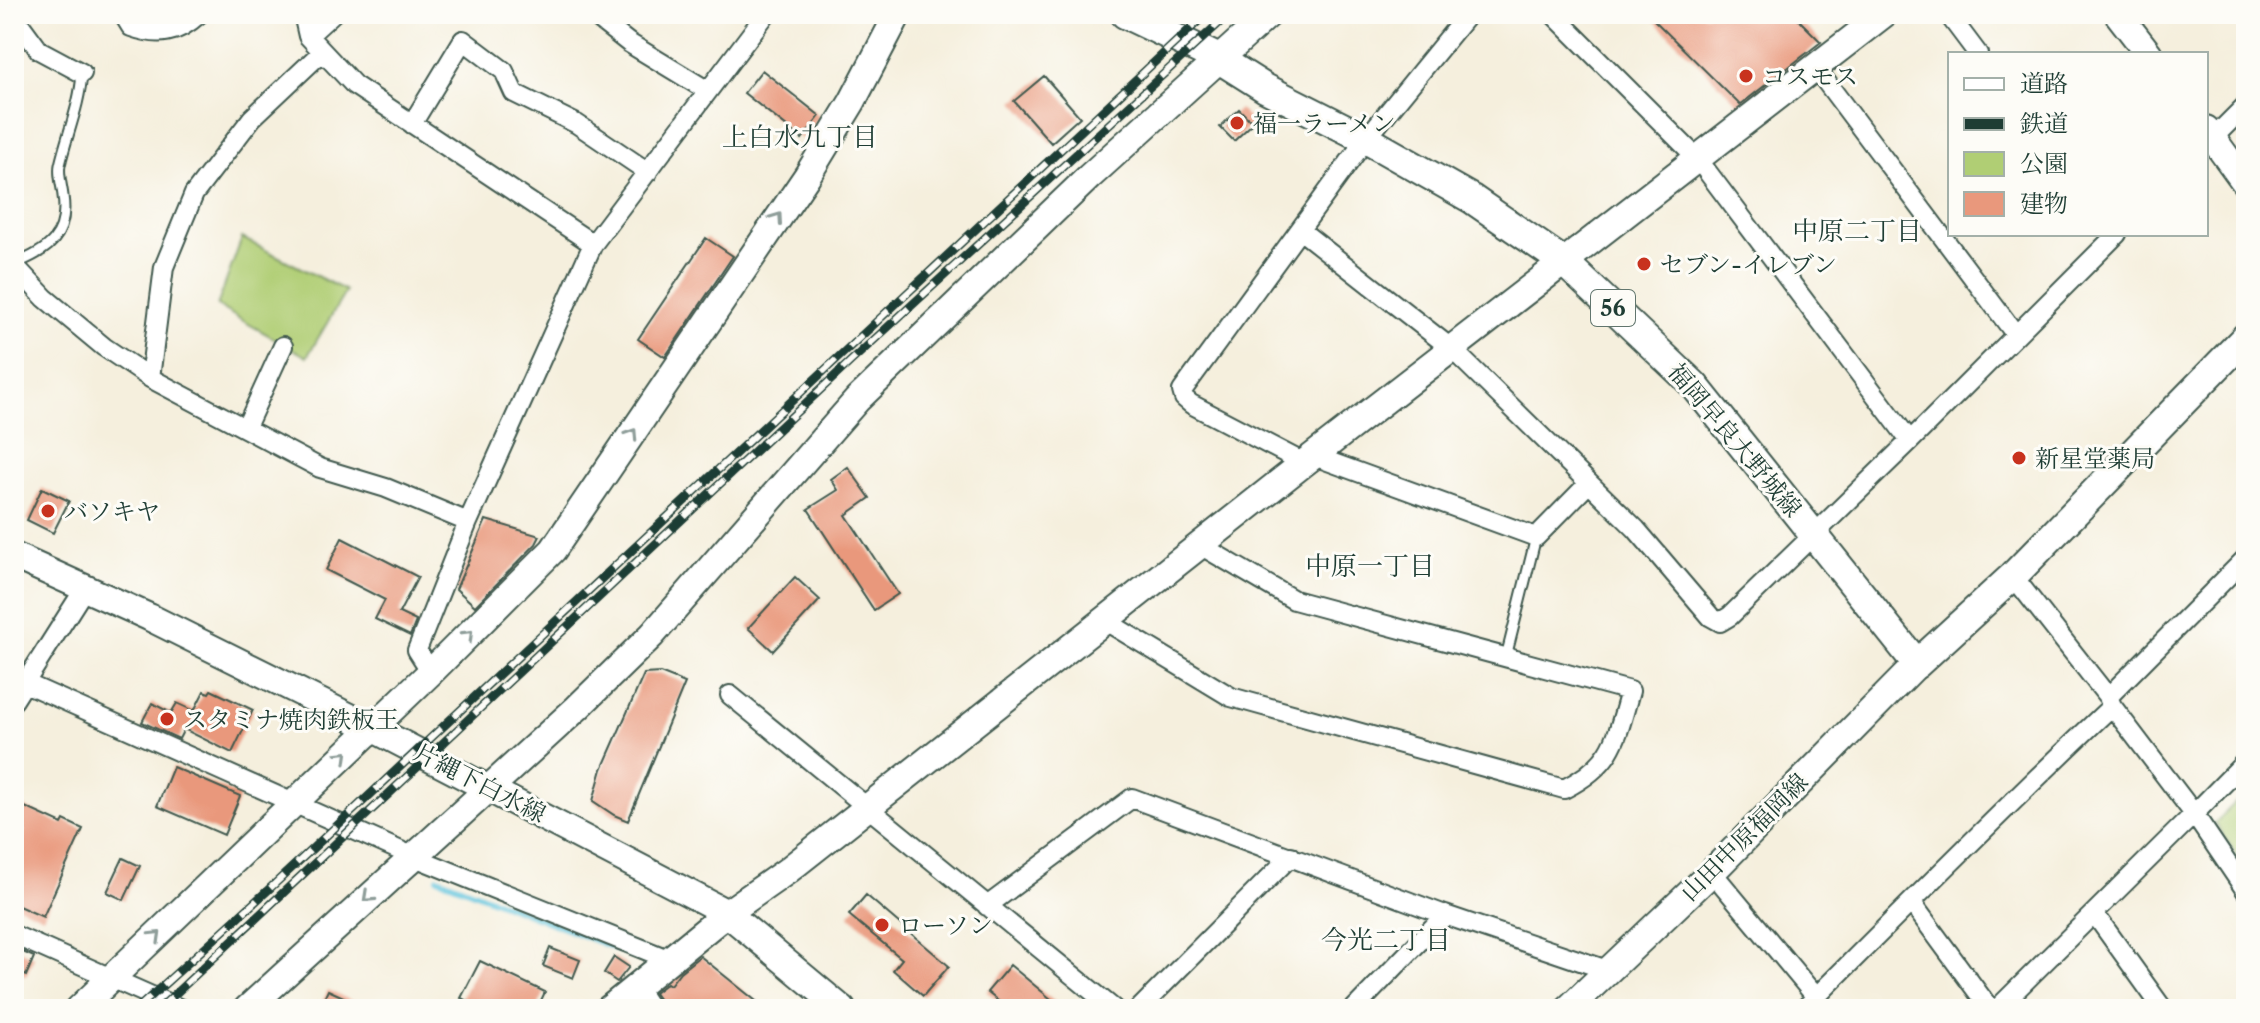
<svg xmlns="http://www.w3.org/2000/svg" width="2260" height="1023" font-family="'Libre Caslon Text','Noto Serif JP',serif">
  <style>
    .green { fill: #b0ce74; stroke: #688654; stroke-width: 2 }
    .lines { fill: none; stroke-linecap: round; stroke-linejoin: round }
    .stream { stroke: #5fc4dd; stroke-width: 6 }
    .building { fill: #e9987c }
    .lane-casing { stroke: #3f584d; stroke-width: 13 }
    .street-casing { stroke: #3f584d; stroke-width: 22 }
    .secondary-casing { stroke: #3f584d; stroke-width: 30 }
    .primary-casing { stroke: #3f584d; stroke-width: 32 }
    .lane { stroke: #fff; stroke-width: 9 }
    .street { stroke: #fff; stroke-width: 18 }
    .secondary { stroke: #fff; stroke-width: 26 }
    .primary { stroke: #fff; stroke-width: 28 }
    .rail-casing { stroke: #1f3d34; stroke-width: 9 }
    .rail { stroke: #fdfcf7; stroke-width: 6; stroke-dasharray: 18; stroke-linecap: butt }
    .oneway { stroke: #8f9e9a }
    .poi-dot { fill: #c8321e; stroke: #fdfcf7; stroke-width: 3 }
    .labels { text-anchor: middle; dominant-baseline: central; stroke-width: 6; stroke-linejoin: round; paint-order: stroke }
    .shield { fill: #fdfcf7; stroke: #62766e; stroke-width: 2 }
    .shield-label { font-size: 22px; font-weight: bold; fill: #1f3d34 }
    .poi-label { font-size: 24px; fill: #1f3d34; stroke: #fdfcf7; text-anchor: start }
    .street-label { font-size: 24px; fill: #1f3d34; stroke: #fdfcf7 }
    .neighbourhood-label { font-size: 26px; fill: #1f3d34; stroke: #fdfcf7 }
  </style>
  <rect width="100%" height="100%" fill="#fdfcf7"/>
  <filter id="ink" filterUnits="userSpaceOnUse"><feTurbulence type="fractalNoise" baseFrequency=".0125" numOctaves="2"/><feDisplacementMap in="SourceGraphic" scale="16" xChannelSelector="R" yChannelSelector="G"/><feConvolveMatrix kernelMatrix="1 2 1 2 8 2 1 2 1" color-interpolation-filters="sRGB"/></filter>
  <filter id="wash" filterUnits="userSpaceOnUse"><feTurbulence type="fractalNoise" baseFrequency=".006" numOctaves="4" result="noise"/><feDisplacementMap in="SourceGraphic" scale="32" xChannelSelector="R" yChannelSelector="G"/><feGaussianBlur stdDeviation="1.8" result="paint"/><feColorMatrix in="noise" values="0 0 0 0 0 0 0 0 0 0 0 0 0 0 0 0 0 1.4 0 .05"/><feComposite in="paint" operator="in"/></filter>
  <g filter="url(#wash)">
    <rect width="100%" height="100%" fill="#f5efdd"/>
    <!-- green -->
    <path class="green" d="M242 238 346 291 307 357 217 306Z
      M2246 792V869L2215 823Z"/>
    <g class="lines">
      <!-- stream -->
      <path class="stream" d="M438 878 619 950"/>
    </g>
    <g id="blocks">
      <!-- building -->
      <path class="building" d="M1648 14H1793L1821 42 1740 105Z
        M762 70 820 116 802 139 744 93Z
        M1044 76 1080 117 1051 143 1014 101Z
        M1239 109 1253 123 1234 141 1220 127Z
        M706 238 733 256 665 357 638 339Z
        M848 467 870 498 846 515 898 594 874 610 808 509 838 490 831 479Z
        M42 488 69 501 53 533 27 520Z
        M486 520 540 536 536 544 475 606 456 589Z
        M342 538 418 577 399 613 416 621 410 636 375 619 385 600 326 570Z
        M795 577 820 600 773 651 748 628Z
        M660 673 685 683 628 821 614 815 593 801 602 769 644 674Z
        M211 690 253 710 232 753 184 729 179 739 142 722 152 703 171 713 177 703 194 711 204 691 209 693Z
        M173 767 240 796 224 835 157 806Z
        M14 802 62 824 64 820 83 829 43 917 14 904V851L25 830 14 825Z
        M123 858 140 866 124 900 107 892Z
        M866 895 949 966 923 996 893 970 902 959 849 915Z
        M14 948 34 957 26 976 14 971Z
        M550 948 580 960 573 978 543 966Z
        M700 956 766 1009H670L659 1000 654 993 667 983 670 985 680 972Z
        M614 957 629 967 617 982 604 973Z
        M480 961 545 992 537 1009H484L461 998Z
        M1010 965 1063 1009H1008L987 992Z
        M328 990 370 1009H319Z"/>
    </g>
  </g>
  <g filter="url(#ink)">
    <use href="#blocks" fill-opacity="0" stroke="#3f584d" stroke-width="2"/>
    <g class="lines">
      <defs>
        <path id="lane" d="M14 264C48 251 69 236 63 196 62 186 58 174 60 165 67 134 80 105 82 73
          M1506 657 1536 537"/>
        <path id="street" d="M123 14 131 27C159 37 177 34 199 14
          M303 14 308 36 354 85 593 244
          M592 14 629 43 708 91
          M1553 14 1697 158 1910 441
          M1948 14 1978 54
          M14 16 39 50 82 73
          M308 36 332 14
          M1815 67 2016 335
          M412 124 463 40 504 71 514 93 577 124 648 172
          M2206 145 2246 105
          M1300 230 1452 349 1636 529 1711 617 1720 622 1730 616 1910 441 2117 234
          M14 265 45 298 104 347 150 378 320 468 386 488 468 522 417 650 431 672
          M150 378 164 267 194 194 252 118 322 52
          M246 427 283 346
          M1314 456 1536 537 1589 483
          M1304 463 1191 404 1184 398 1182 391 1366 139 1468 14
          M468 522 593 244 766 14
          M2013 576 2108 697 2112 706 2194 814 2246 761
          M1104 620 1231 697 1564 789C1613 764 1616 741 1630 691L1294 600 1200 545
          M25 683 412 856 670 960
          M730 695 1114 1009
          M2108 697 2246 558
          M14 700 85 588
          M1712 872 1816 997
          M1912 903 1990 1009
          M987 906 1132 798 1445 915 1607 970
          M2094 913 2163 1009
          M14 935 181 1009
          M636 987 648 1005 647 1009
          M1139 1009 1291 856
          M1354 1009 1445 915
          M1804 1009C1906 907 2007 805 2112 706
          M1997 1009 2194 814 2246 891"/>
        <path id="secondary" d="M2118 14 2149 54
          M2206 129 2246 184
          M14 556 149 617 372 728 727 913 842 1009
          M79 1009 431 672 553 550 807 176 852 102 898 14
          M247 1009 577 708 652 635 857 400 1089 177 1269 14
          M609 1009 727 913 787 871 1304 463 1884 14
          M1568 1009 1712 872 1917 664"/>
        <path id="primary" d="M1125 14 1219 59 1265 88 1366 139 1472 199 1565 263 1694 385 1917 664 2013 576 2246 337"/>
      </defs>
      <!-- lane casing -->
      <use href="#lane" class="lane-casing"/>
      <!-- street casing -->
      <use href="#street" class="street-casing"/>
      <!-- secondary casing -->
      <use href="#secondary" class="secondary-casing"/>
      <!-- primary casing -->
      <use href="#primary" class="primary-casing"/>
      <!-- lane -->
      <use href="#lane" class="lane"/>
      <!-- street -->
      <use href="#street" class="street"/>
      <!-- secondary -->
      <use href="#secondary" class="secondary"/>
      <!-- primary -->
      <use href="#primary" class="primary"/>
      <defs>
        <path id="rail" d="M137 1009 267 891 1206 14
          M159 1009 851 361 1229 14"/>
      </defs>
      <!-- rail casing -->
      <use href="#rail" class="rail-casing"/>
      <!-- rail -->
      <use href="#rail" class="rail"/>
    </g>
    <!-- one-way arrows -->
    <defs><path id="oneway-chevron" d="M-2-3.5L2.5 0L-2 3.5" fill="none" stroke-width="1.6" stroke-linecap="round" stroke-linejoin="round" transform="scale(2)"/></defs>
    <g class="oneway">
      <use href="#oneway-chevron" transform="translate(777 218) rotate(-55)"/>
      <use href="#oneway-chevron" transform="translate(632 434) rotate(-57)"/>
      <use href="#oneway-chevron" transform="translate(468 635) rotate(-45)"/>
      <use href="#oneway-chevron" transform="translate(343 756) rotate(-44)"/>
      <use href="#oneway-chevron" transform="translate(368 897) rotate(137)"/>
      <use href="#oneway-chevron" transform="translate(156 936) rotate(-44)"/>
    </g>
  </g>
  <!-- markers -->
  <g class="poi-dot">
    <circle cx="1746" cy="76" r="8"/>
    <circle cx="1237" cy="123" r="8"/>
    <circle cx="1644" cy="264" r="8"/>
    <circle cx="2019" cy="458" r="8"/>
    <circle cx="48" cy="511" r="8"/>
    <circle cx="167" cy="719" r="8"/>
    <circle cx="882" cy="925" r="8"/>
  </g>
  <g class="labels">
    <!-- shield labels -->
    <rect class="shield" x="1591" y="290" width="44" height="36" rx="6"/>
    <g class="shield-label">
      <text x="1613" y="308">56</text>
    </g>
    <!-- poi labels -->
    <g class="poi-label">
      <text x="1762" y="76">コスモス</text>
      <text x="1253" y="123">福一ラーメン</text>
      <text x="1660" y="264">セブン-イレブン</text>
      <text x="2035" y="458">新星堂薬局</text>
      <text x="64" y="511">バソキヤ</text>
      <text x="183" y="719">スタミナ焼肉鉄板王</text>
      <text x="898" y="925">ローソン</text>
    </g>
    <!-- street labels -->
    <g class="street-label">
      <text transform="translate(1735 440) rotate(50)">福岡早良大野城線</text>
      <text transform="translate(480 783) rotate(27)">片縄下白水線</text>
      <text transform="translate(1744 837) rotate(-45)">山田中原福岡線</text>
    </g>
    <!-- neighbourhood labels -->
    <g class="neighbourhood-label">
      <text x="800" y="137">上白水九丁目</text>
      <text x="1857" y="231">中原二丁目</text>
      <text x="1370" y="566">中原一丁目</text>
      <text x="1386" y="940">今光二丁目</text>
    </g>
  </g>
  <!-- margin -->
  <rect width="2260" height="1023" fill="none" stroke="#fdfcf7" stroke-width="48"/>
  <!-- legend -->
  <rect x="1948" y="52" width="260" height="184" fill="#fdfcf7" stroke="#a4b0a9" stroke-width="2"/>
  <rect x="1964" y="78" width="40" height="12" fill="#ffffff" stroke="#a4b0a9" stroke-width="2"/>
  <text x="2020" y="92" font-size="24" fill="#1f3d34">道路</text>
  <rect x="1964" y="118" width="40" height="12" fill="#1f3d34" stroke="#a4b0a9" stroke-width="2"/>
  <text x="2020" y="132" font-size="24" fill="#1f3d34">鉄道</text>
  <rect x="1964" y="152" width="40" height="24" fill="#b0ce74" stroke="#a4b0a9" stroke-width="2"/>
  <text x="2020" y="172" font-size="24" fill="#1f3d34">公園</text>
  <rect x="1964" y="192" width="40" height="24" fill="#e9987c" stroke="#a4b0a9" stroke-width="2"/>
  <text x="2020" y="212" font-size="24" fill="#1f3d34">建物</text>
</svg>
